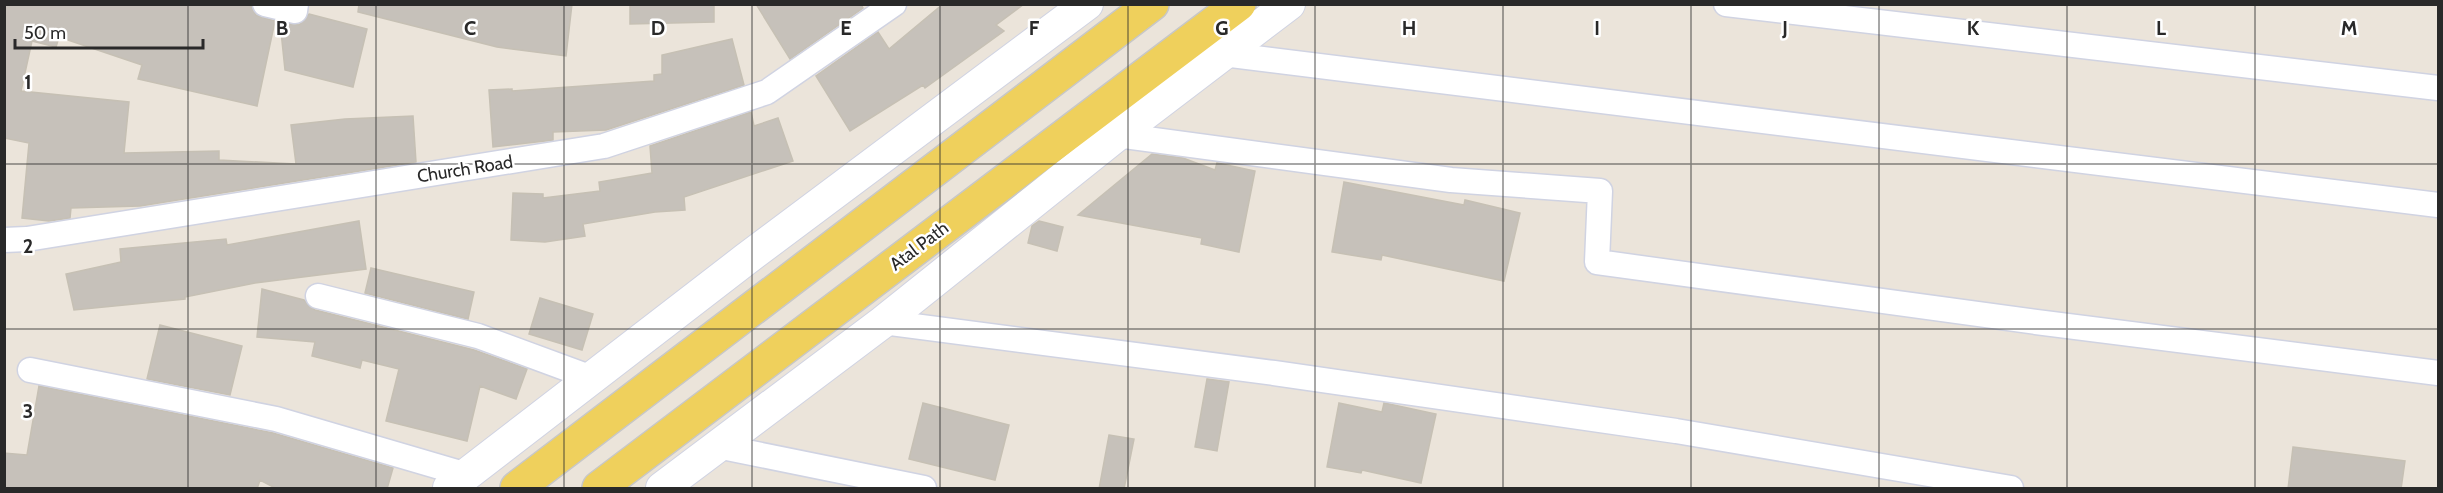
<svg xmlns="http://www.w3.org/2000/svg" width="2443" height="493" font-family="Cabin,sans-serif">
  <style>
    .building { fill: #c6c1ba; stroke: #c6c0b4; stroke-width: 1.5 }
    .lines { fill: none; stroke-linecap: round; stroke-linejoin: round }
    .minor-casing { stroke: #d0d3e2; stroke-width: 27 }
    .tertiary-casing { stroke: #d0d3e2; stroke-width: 34 }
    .primary-casing { stroke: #c7c7c7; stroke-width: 36 }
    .minor { stroke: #fff; stroke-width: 24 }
    .tertiary { stroke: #fff; stroke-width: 32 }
    .primary { stroke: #efd05c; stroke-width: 33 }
    .grid { fill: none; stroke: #292929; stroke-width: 1.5; stroke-opacity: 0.55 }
    .labels { text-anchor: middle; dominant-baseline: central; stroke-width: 5; stroke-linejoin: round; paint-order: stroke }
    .street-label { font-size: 18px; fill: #292929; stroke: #fff }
    .grid-label { font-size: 20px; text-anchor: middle; font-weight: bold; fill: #292929; stroke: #fff; stroke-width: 5; stroke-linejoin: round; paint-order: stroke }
  </style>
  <rect width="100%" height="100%" fill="#ebe4da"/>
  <!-- building -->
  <path class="building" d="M4 4H244L251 6 256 15 275 21 257 106 138 79 142 65 59 37 56 47 32 41 21 91 129 102 124 153 219 151V160L296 164 291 125 345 119 413 116 416 162 140 206 71 208 70 218 49 221 22 218 29 143 4 138Z
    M359 4H572L566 56 497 47 358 12Z
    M630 4H714V22L630 24Z
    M756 4H861L863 8 790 59Z
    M943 4H1024L996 25 1004 31 925 88 923 85 850 131 816 76 878 32 889 49Z
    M309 14 367 29 353 87 285 70 280 22 299 25Z
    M732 39 744 85 606 130 553 132V140L493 147 489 90 512 89V91L654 81V75L662 74V55Z
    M751 112 754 126 778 118 793 161 684 197 685 210 655 212 583 224 585 236 545 242 511 240 513 193 543 194V198L600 191 599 182 652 173 650 146Z
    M1152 154 1183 158 1215 170 1217 163 1255 171 1239 252 1201 244 1202 238 1078 215Z
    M1344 182 1464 205 1465 200 1520 213 1504 281 1382 255 1381 260 1332 252Z
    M359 221 366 269 255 283 185 297V299L74 310 66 274 121 262 120 249 226 239 227 245Z
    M1039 221 1063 227 1057 251 1028 243 1032 226Z
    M371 268 474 292 468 319 365 293Z
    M262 289 304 300 315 310 474 350 527 369 516 399 480 386 467 441 386 421 399 369 362 360 360 368 312 356 315 342 257 337Z
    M540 298 593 314 582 350 529 334Z
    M160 325 242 346 230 395 147 379Z
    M1207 379 1229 382 1217 451 1195 447Z
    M39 386 273 433 393 468 387 489H277L260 480 257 489H4V453L27 455Z
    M923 403 1009 425 995 480 909 459Z
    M1339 403 1382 412 1384 403 1436 414 1421 483 1362 470 1361 473 1327 467Z
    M1109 435 1134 439 1124 489H1099Z
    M2293 447 2405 461 2401 489H2288Z"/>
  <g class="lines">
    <defs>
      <path id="minor" d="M265 4 295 11 296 4
        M1726 4 2438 88
        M1223 54 2438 205
        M1117 135 1451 180 1600 191 1597 262 2036 322 2438 373
        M4 240 27 239 604 146 767 92 894 4
        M318 296 478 336 592 378
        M883 322 1274 373 1676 431 2011 488
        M30 370 276 419 467 475
        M717 446 924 488"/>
      <path id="tertiary" d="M449 488 746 259 1087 4
        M662 488 883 322 1117 135 1289 4"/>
      <path id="primary" d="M517 488 1152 4
        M599 488 1239 4"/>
    </defs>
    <!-- minor casing -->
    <use href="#minor" class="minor-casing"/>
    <!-- tertiary casing -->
    <use href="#tertiary" class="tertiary-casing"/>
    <!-- primary casing -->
    <use href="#primary" class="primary-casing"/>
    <!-- minor -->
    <use href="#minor" class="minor"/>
    <!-- tertiary -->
    <use href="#tertiary" class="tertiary"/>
    <!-- primary -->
    <use href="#primary" class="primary"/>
  </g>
  <!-- grid -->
  <path class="grid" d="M188 4V488M376 4V488M564 4V488M752 4V488M940 4V488M1128 4V488M1315 4V488M1503 4V488M1691 4V488M1879 4V488M2067 4V488M2255 4V488M4 164H2438M4 329H2438"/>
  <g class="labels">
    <!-- street labels -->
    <g class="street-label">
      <text transform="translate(465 169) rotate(-9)">Church Road</text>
      <text transform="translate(919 246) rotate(-37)">Atal Path</text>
    </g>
  </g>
  <g class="grid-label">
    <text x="282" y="35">B</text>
    <text x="470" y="35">C</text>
    <text x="658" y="35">D</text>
    <text x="846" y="35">E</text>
    <text x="1034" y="35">F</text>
    <text x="1222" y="35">G</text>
    <text x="1409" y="35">H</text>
    <text x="1597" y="35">I</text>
    <text x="1785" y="35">J</text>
    <text x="1973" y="35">K</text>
    <text x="2161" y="35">L</text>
    <text x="2349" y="35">M</text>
    <text x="28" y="89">1</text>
    <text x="28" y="253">2</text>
    <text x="28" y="418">3</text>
  </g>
  <!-- border -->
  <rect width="2443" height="493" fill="none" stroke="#292929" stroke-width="12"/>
  <!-- scale -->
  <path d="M15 39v9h188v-9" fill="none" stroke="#292929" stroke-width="3"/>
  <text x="24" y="39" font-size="18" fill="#292929" stroke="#ffffff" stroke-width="4.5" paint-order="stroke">50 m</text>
</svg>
